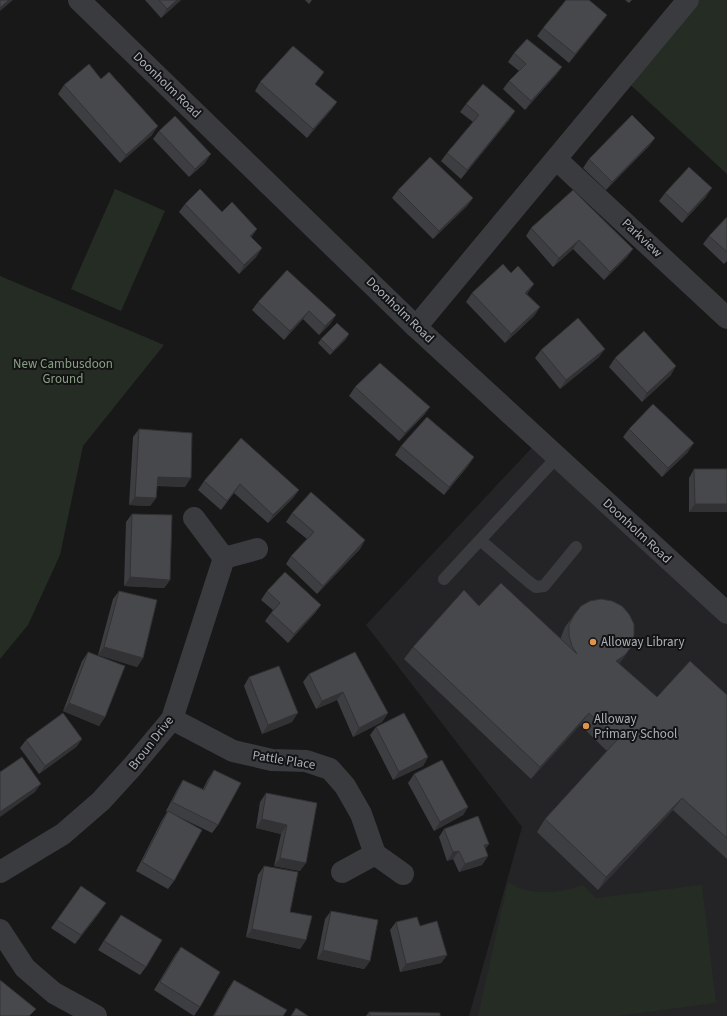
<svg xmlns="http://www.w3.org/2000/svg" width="727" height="1016" font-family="'Source Sans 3',sans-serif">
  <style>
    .built { fill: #242426 }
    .green { fill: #242c24 }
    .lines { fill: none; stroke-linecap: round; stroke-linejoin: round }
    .service { stroke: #393b3e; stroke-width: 12 }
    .minor { stroke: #393b3e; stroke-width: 22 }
    .tertiary { stroke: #393b3e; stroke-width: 22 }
    .wall { fill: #3d3e41 }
    .shaded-wall { fill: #323235 }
    .building { fill: #47484c; stroke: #323235 }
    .poi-dot { fill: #df944a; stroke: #131314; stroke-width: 1.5 }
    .labels { text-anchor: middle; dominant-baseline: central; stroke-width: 4; stroke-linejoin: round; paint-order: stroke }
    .street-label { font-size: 13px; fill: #abb1b8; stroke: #131314 }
    .park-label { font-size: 13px; fill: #88a184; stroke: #131314 }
    .poi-label { font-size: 13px; fill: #abb1b8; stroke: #131314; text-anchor: start }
  </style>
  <rect width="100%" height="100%" fill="#181819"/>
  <!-- built -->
  <path class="built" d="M539 440 727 613V1016H469L522 827 366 625Z"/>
  <!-- green -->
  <path class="green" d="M688 0H727V174L623 78Z
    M115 189 165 211 121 311 71 289Z
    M0 276 164 345 83 446 60 555 28 625 0 659Z
    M508 882C514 885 520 889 526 890 545 895 565 891 583 885L596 898 702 885 716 1003 617 1016H478Z"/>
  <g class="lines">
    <!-- service -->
    <path class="service" d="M480 540 529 582 536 587 544 586 576 547
      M444 579 557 457"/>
    <!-- minor -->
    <path class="minor" d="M556 159 727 318
      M416 327 688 0
      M224 558 257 549
      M172 719 233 751 272 760 306 761 330 769 345 786 361 814 375 854 403 874
      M0 872 63 834 101 801 132 767 172 719 224 558 194 518
      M342 872 375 854
      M0 930 25 968 54 993 96 1016"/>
    <!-- tertiary -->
    <path class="tertiary" d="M79 0 416 327 727 613"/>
  </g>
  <!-- wall -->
  <path class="wall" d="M145 0H181L161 18Z
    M305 0H312L309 4Z
    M625 0H632L629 3Z
    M607 15 601 23 569 63 537 36 543 28Z
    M514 53 562 67 556 75 525 110 503 89 509 81 519 71 508 62Z
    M101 79 152 135 120 163 58 94 64 85Z
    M260 82 337 102 331 110 307 138 255 91Z
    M466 104 515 111 509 120 461 179 441 161 447 153 473 122 460 112Z
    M159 131 205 163 189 177 153 139Z
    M655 138 649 146 606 190 583 168 589 159Z
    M398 190 473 198 467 206 433 239 392 198Z
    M665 193 706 197 682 223 659 201Z
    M185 204 222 212 257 229 251 237 262 248 256 257 239 274 179 212Z
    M727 217V261L724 264 703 244 709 236Z
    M531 228 633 249 627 257 604 280 573 249 553 267 526 236Z
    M511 273 534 284 527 294 540 307 534 316 505 343 466 302 472 293Z
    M258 302 336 315 330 324 319 335 303 319 284 340 252 310Z
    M349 334 346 339 330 355 318 343 321 339Z
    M541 350 599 357 560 389 535 358Z
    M615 358 671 375 642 402 609 367Z
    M355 387 430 407 424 415 399 441 349 396Z
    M139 429 185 487 157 486 156 498 150 506 129 505 133 437Z
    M629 429 688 452 662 477 623 437Z
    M401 446 474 457 468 466 444 495 395 455Z
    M694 469 727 512H689V478Z
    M204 481 299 490 293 498 268 523 234 493 221 510 198 490Z
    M292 513 365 540 360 549 317 594 286 564 291 556 307 539 286 522Z
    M132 514 170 580 164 588 124 586 126 522Z
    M119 591 143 658 137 667 98 655 113 599Z
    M267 591 321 605 315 613 288 643 265 621 273 610 261 600Z
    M479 606 561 639V637L565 627 574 615 632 646 619 664 657 697 727 695V859L673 810 598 890 537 832 545 819 607 751 580 725 531 779 404 659 413 647Z
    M88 652 105 717 99 726 63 711 82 661Z
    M309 674 388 713 382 722 353 737 337 700 316 709 303 682Z
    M249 677 292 722 262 734 244 686Z
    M376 727 428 757 423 766 393 780 370 735Z
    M82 739 76 747 39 774 20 748 26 740Z
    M214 770 218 825 212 833 177 816 174 881 168 889 136 871 162 820 167 812 166 811 178 788 183 780 203 789 208 779Z
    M414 774 468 807 463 815 434 831 408 783Z
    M266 793 317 803 300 871 274 866 281 834 256 828 260 802Z
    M444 829 489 844 485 849 488 856 482 865 459 872 453 859 447 861 439 837Z
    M264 866 306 940 300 949 246 937 258 875Z
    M81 886 100 912 75 944 51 928Z
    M331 911 370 961 364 969 317 959 325 919Z
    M396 922 420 926 447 955 441 963 400 972 390 930Z
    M115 923 146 967 140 975 98 950Z
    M181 947 200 1007 194 1016 154 990 175 955Z
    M234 980 283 1016H213L228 989Z
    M369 1012 440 1016H366Z"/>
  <!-- shaded-wall -->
  <path class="shaded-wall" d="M9 0H13L0 11V8Z
    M177 0H181L161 18 167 9Z
    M607 15 601 23 569 63 575 54Z
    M562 67 556 75 525 110 531 101Z
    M337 102 331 110 307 138 313 129Z
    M515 111 509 120 461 179 467 170Z
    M158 126 152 135 120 163 126 155Z
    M655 138 649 146 606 190 612 182Z
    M211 154 205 163 189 177 195 169Z
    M712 188 706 197 682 223 688 214Z
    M473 198 467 206 433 239 439 231Z
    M257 229 251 238 250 236Z
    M579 240 573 249 553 267 559 258Z
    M262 248 256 257 239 274 244 265Z
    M633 249 627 257 604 280 610 272Z
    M534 284 528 292 519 301 525 293Z
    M540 307 534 316 505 343 511 334Z
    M309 311 303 319 284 340 290 331Z
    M336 315 330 324 319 335 325 326Z
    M349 334 346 339 330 355 333 351Z
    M605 349 599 357 560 389 566 380Z
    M676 366 671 375 642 402 647 393Z
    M430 407 424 415 399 441 405 433Z
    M694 443 688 452 662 477 668 468Z
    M474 457 468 466 444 495 449 487Z
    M158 477 191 478 185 487 152 485Z
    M240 484 234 493 221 510 227 501Z
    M299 490 293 498 268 523 273 515Z
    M135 497 156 498 150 506 129 505Z
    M695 504H727V512H689Z
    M365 540 360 549 317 594 323 586Z
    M130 577 170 580 164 588 124 586Z
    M321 605 315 613 288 643 294 634Z
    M104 647 143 658 137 667 98 655Z
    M625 655 617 667 616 661Z
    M343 692 337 700 316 709 322 701Z
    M69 703 105 717 99 726 63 711Z
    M298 713 292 722 262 734 268 725Z
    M388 713 382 722 353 737 359 728Z
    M589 713 580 725 531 779 540 767Z
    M82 739 76 747 39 774 45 766Z
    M428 757 423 766 393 780 399 772Z
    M41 784 35 792 0 817V812Z
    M682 798 673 810 598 890 606 877Z
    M468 807 463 815 434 831 440 822Z
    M262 819 287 825 281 834 256 828Z
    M489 844 483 852 484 845Z
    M459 851 453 859 447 861 453 852Z
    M488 856 482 865 459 872 465 864Z
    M280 858 306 863 300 871 274 866Z
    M106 903 100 912 75 944 81 935Z
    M252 929 306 940 300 949 246 937Z
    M323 950 370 961 364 969 317 959Z
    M447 955 441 963 400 972 406 964Z"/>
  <!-- building -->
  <path class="building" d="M0 0H9L0 8Z
    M159 0H177L167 9Z
    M566 0H589L607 15 575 54 543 28Z
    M527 39 562 67 531 101 509 81 526 64 514 53Z
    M293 46 324 72 315 84 337 102 313 129 260 82Z
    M89 64 101 79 109 72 158 126 126 155 64 85Z
    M483 84 515 111 467 170 447 153 479 115 466 104Z
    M632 115 655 138 612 182 589 159Z
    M175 116 211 154 195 169 159 131Z
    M430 157 473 198 439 231 398 190Z
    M689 167 712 188 688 214 665 193Z
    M200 189 222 212 232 202 257 229 250 236 262 248 244 265 185 204Z
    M573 190 633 249 610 272 579 240 559 258 531 228Z
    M727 217V252L709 236Z
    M503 264 511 273 518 266 534 284 525 293 540 307 511 334 472 293Z
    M287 270 336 315 325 326 309 311 290 331 258 302Z
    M578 318 605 349 566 380 541 350Z
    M337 323 349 334 333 351 321 339Z
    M644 331 676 366 647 393 615 358Z
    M380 363 430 407 405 433 355 387Z
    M653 404 694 443 668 468 629 429Z
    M427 417 474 457 449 487 401 446Z
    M139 429 192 433 191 478 158 477 156 498 135 497Z
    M241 438 299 490 273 515 240 484 227 501 204 481Z
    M694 469H727V504H695Z
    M311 492 365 540 323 586 291 556 314 532 292 513Z
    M132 514 172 515 170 580 130 577Z
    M285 572 321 605 294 634 271 613 280 603 267 591Z
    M501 583 577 654 572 646 569 636V625L574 615 581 606 590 601 601 599 612 601 622 606 629 614 634 624V635L632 646 625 655 616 661 657 697 690 661 727 695V838L682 798 606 877 545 819 617 740 589 713 540 767 413 647 464 590 479 606Z
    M119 591 157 600 143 658 104 647Z
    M88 652 125 666 105 717 69 703Z
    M355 652 388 713 359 728 343 692 322 701 309 674Z
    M279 666 298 713 268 725 249 677Z
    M63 713 82 739 45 766 26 740Z
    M404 713 428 757 399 772 376 727Z
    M22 757 41 784 0 812V772Z
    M442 760 468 807 440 822 414 774Z
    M214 770 241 783 218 825 172 802 183 780 204 790Z
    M266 793 317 803 306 863 280 858 287 825 262 819Z
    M168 811 202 830 174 881 142 862Z
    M478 816 489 844 484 845 488 856 465 864 459 851 453 852 444 829Z
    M264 866 298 872 290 912 312 916 306 940 252 929Z
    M81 886 106 903 81 935 57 920Z
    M331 911 378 920 370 961 323 950Z
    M121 915 162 940 146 967 104 941Z
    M417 917 420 926 437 921 447 955 406 964 396 922Z
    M181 947 220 972 200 1007 160 982Z
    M0 980 36 1009 29 1016H0Z
    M234 980 287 1010 283 1016H214Z
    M296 1008 308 1016H291Z
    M369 1012 440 1013V1016H370Z"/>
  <!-- markers -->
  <g class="poi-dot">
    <circle cx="593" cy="642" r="4"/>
    <circle cx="586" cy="726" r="4"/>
  </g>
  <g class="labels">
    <!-- street labels -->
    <g class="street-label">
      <text transform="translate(167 85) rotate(44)">Doonholm Road</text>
      <text transform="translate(642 238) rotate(43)">Parkview</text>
      <text transform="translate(400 310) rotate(44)">Doonholm Road</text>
      <text transform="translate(637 531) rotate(43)">Doonholm Road</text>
      <text transform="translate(151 743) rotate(-52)">Broun Drive</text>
      <text transform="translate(284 760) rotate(9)">Pattle Place</text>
    </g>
    <!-- park labels -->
    <g class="park-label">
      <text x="63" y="364">New Cambusdoon<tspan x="63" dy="15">Ground</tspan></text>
    </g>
    <!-- poi labels -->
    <g class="poi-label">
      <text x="601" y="642">Alloway Library</text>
      <text x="594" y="719">Alloway<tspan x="594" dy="15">Primary School</tspan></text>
    </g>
  </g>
</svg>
